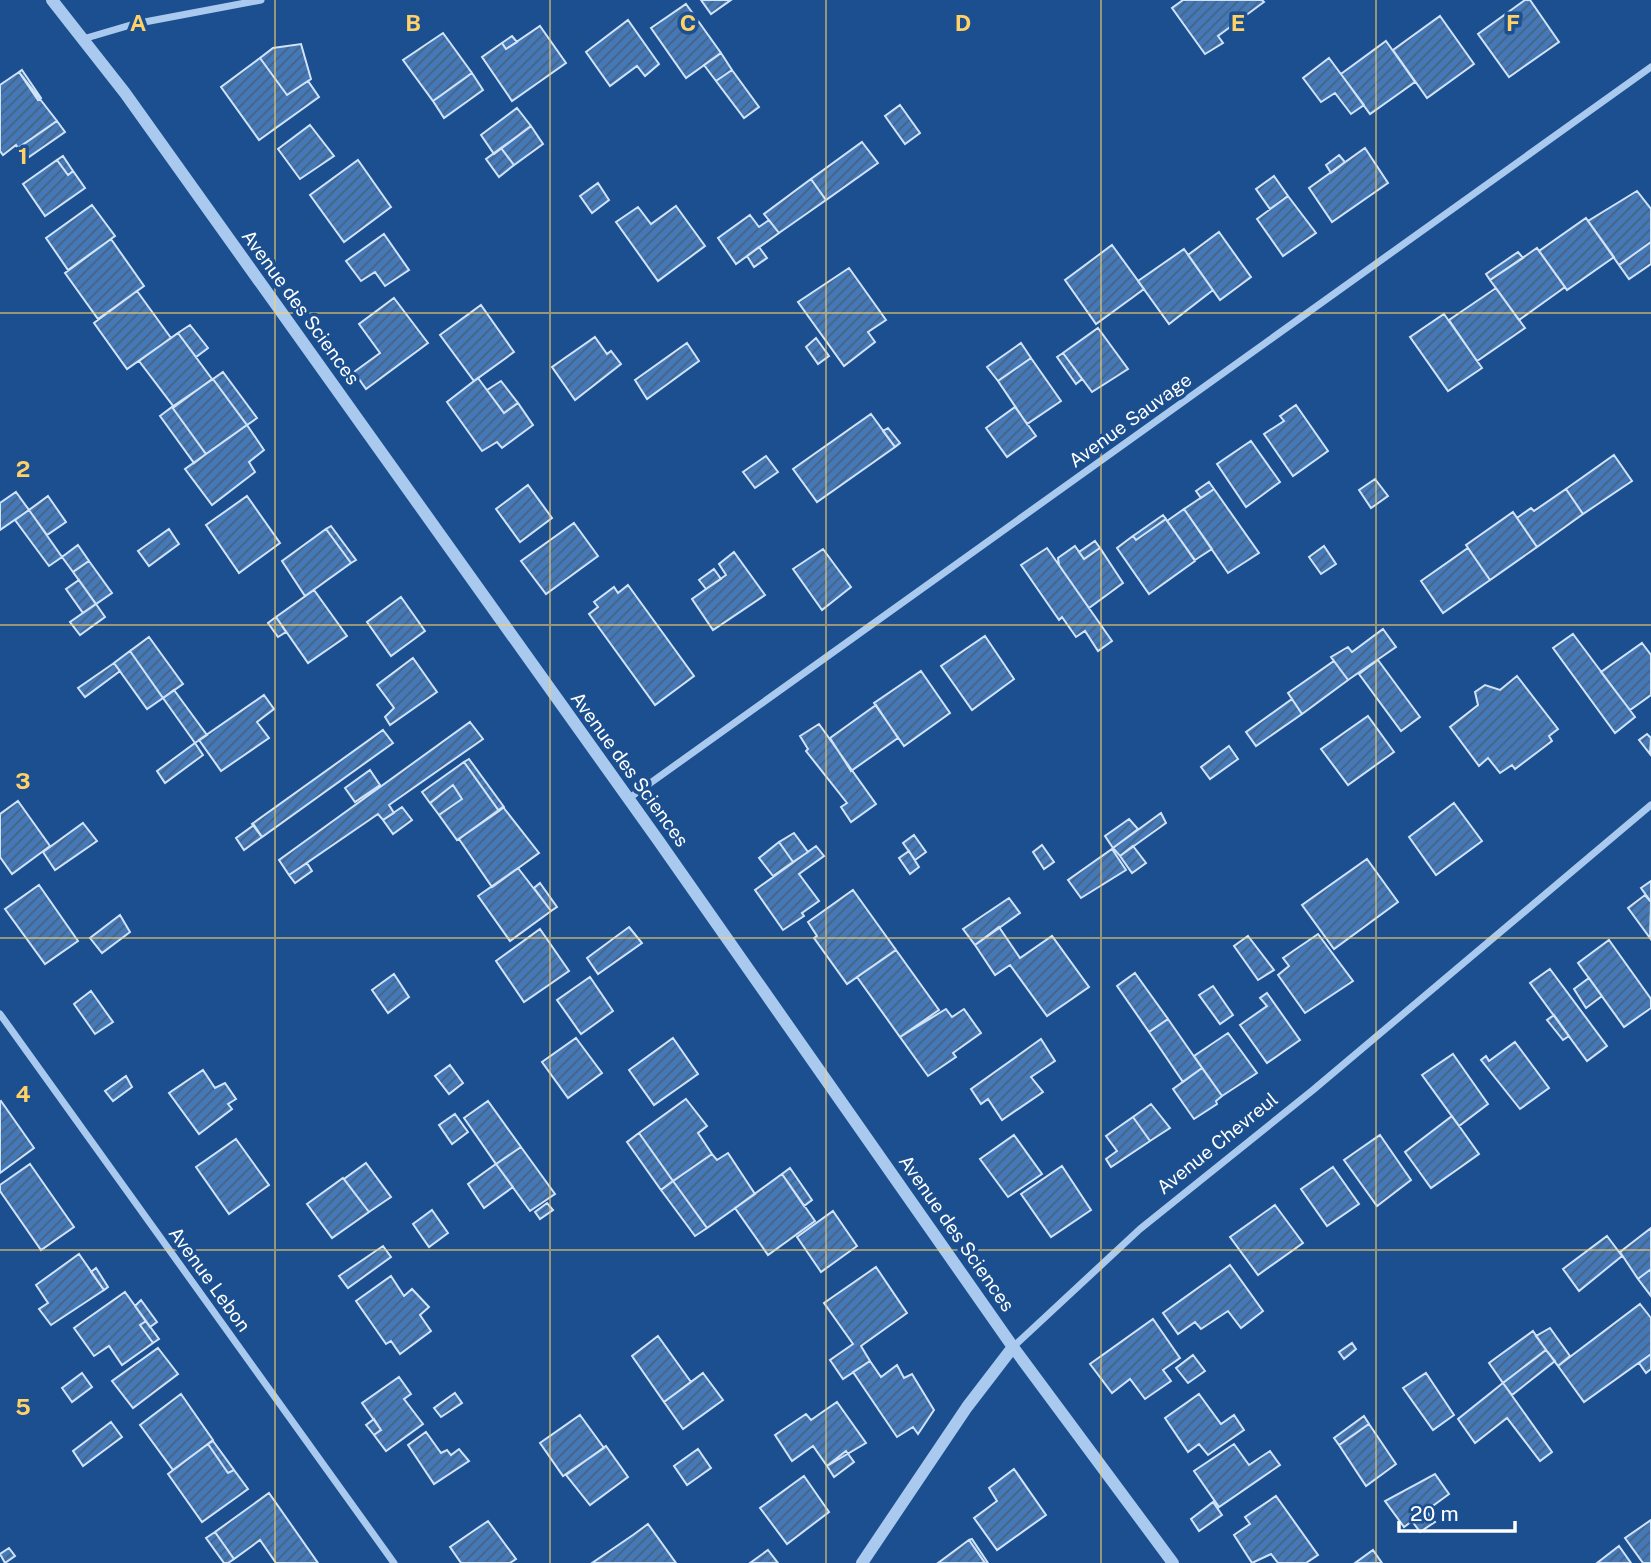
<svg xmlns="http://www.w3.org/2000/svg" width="1651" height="1563" font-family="'Public Sans',sans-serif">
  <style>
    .building { fill: url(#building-hatch); stroke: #cfe3fa; stroke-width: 2 }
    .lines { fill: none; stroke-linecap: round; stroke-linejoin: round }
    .minor { stroke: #a9c9ee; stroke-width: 7 }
    .tertiary { stroke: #a9c9ee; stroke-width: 12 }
    .grid { fill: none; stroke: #ffd166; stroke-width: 2; stroke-opacity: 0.55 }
    .labels { text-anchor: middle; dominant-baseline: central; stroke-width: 7; stroke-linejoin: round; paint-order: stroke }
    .street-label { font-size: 19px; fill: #fff; stroke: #1b4f8f }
    .grid-label { font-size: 23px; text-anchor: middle; font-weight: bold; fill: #ffd166; stroke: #1b4f8f; stroke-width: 7; stroke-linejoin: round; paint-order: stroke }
  </style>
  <defs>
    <pattern id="building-hatch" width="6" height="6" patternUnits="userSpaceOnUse" patternTransform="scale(1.75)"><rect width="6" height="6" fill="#4478b7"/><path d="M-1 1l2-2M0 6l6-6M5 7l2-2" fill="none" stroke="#486282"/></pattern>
  </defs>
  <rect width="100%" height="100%" fill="#1b4f8f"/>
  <!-- building -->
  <path class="building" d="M701 0H731L711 14Z
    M1183 0H1262L1264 2 1218 36 1223 43 1205 54 1172 8Z
    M1525 0H1530L1559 42 1509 77 1478 34Z
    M686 4 721 53 686 78 651 28Z
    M1440 16 1474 64 1427 98 1393 50Z
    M628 20 659 64 645 76 637 66 610 86 586 52Z
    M540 26 566 63 512 101 482 57 502 43 506 49Z
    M443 33 472 73 433 101 403 60Z
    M512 36 517 42 506 49 502 43Z
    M1386 41 1415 82 1370 114 1341 74Z
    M301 44 311 79 287 95 260 58 273 48Z
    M721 53 732 70 716 81 704 65Z
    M260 58 287 95 308 81 319 97 259 140 221 87Z
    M1329 58 1364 105 1351 114 1335 93 1321 102 1303 78Z
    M22 70 41 98 38 100 19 72Z
    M732 70 759 107 744 118 716 81Z
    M19 72 57 121 18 148 16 145 3 155 0 151V85Z
    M472 73 483 90 444 118 433 101Z
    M900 105 920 133 905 144 885 116Z
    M517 108 531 126 494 154 481 135Z
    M57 121 65 132 26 159 18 148Z
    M310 125 334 156 300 179 278 149Z
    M531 126 543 144 514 165 501 148Z
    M862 142 878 163 826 200 811 179Z
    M501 148 514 165 499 177 486 159Z
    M1365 148 1388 183 1332 222 1309 188Z
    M1339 155 1345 162 1331 173 1326 165Z
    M63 156 73 171 68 175 57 160Z
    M57 160 68 175 73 171 85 188 45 216 23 184Z
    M358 160 391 207 344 242 310 195Z
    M1274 176 1288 196 1270 209 1256 189Z
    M811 179 826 200 779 233 764 214Z
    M598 183 609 200 592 213 580 196Z
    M1637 191 1651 209V242L1619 265 1588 221Z
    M1288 196 1316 233 1283 256 1257 219Z
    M92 205 115 236 68 270 46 238Z
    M676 206 705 246 658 281 616 222 638 207 651 224Z
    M750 215 759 227 769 220 779 233 736 264 718 238Z
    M1586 218 1614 257 1567 290 1539 251Z
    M1219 232 1251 277 1220 300 1188 255Z
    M384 234 409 270 385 286 375 272 361 281 346 261Z
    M111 239 144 286 98 319 65 273Z
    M1651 242V264L1629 279 1619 265Z
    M1112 245 1144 289 1096 324 1065 280Z
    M759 247 767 258 754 267 747 256Z
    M1537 248 1565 287 1519 320 1490 280Z
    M1184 249 1213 290 1169 324 1138 281Z
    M1518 252 1523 258 1490 280 1486 274Z
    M849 268 886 320 868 332 875 342 844 366 798 302Z
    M1496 288 1525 328 1477 361 1449 320Z
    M137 291 171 338 127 369 94 323Z
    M394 298 428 343 366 389 354 372 380 353 359 324Z
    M481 305 514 352 474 381 440 335Z
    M1444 314 1482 368 1448 391 1410 337Z
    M190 325 208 348 196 357 178 333Z
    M1098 328 1128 369 1092 392 1063 353Z
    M178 333 212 379 174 407 139 361Z
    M595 337 607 354 611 351 621 364 575 400 552 367Z
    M816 338 829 356 818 364 806 347Z
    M687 343 699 361 647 399 635 380Z
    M1021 343 1031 358 998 381 987 367Z
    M1063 353 1082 379 1076 384 1057 357Z
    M1031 358 1061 401 1027 424 998 381Z
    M223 372 257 418 247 425 213 379Z
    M478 378 504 413 518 403 533 425 502 448 497 442 482 451 447 402Z
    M213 379 247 425 206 454 172 407Z
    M501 381 518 403 504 413 487 390Z
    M1296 405 1328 451 1293 476 1264 434 1284 421 1280 416Z
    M172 407 206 454 194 463 160 416Z
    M1015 407 1036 436 1007 457 986 428Z
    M871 414 895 447 817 502 793 469Z
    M247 425 264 450 249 462 255 472 212 505 185 469Z
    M888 428 900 443 895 447 883 431Z
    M1251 441 1280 482 1246 507 1217 464Z
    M1614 455 1632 481 1583 514 1566 489Z
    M766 456 778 472 755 488 743 472Z
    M1375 479 1388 496 1371 508 1359 490Z
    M1209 482 1214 489 1201 498 1196 491Z
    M528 485 552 518 520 542 496 509Z
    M1214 489 1259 553 1228 573 1184 509Z
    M1566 489 1583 514 1537 547 1517 518 1531 508 1534 511Z
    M16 492 29 510 0 530V503Z
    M48 496 66 522 47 535 29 510Z
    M247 496 280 543 239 573 206 525Z
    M1184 509 1212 549 1195 560 1167 521Z
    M29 510 62 557 49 566 15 520Z
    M1513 512 1537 547 1490 580 1466 545Z
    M1163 515 1166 519 1136 540 1133 536Z
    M1166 519 1195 561 1149 594 1117 548 1133 536 1136 540Z
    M574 523 598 556 546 594 521 561Z
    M331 526 356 560 351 563 326 529Z
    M169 529 179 544 149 566 138 551Z
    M326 529 351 563 305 596 282 561Z
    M1095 541 1100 548 1084 559 1079 552Z
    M78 545 89 561 73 572 62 557Z
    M1075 546 1084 559 1100 548 1123 583 1089 608 1059 565 1058 558Z
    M1324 546 1336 564 1321 574 1309 557Z
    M1047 548 1112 641 1098 651 1085 631 1076 637 1062 617 1059 620 1021 565Z
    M1468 548 1490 580 1443 613 1421 581Z
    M823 549 851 587 822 610 793 569Z
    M734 552 765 595 713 630 692 599 726 575 719 564Z
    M89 561 112 593 96 604 73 572Z
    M714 569 721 579 706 589 699 580Z
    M79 580 96 604 83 613 66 589Z
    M628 585 694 676 655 705 589 614 598 607 594 602 614 587 618 593Z
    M314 590 347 636 308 663 276 617Z
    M401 597 425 631 391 656 367 622Z
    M96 604 105 617 80 635 70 622Z
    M276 617 286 632 278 637 268 623Z
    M1383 629 1396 647 1348 680 1331 657 1348 647 1352 652Z
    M1573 634 1635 717 1615 733 1553 648Z
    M985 636 1014 679 972 710 941 666Z
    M149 637 183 684 163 698 130 651Z
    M1642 643 1651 655V695L1630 710 1601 672Z
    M130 651 163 698 147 709 114 663Z
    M413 658 437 692 390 725 385 717 394 708 377 685Z
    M1378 660 1420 717 1401 731 1359 674Z
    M1334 661 1348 680 1302 714 1288 693Z
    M114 663 120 671 85 697 78 688Z
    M921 671 950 713 904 746 874 703Z
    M1517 676 1558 729 1549 736 1552 741 1515 769 1512 765 1500 773 1488 758 1479 766 1450 727 1478 705 1475 692 1485 685 1500 690Z
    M174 690 207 735 195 743 163 698Z
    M264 695 274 709 257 722 269 738 221 771 199 740Z
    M1292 699 1302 714 1256 746 1246 732Z
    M876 705 898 738 851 771 830 738Z
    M1368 716 1394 752 1348 785 1321 749Z
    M470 722 483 739 389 805 394 813 383 820 378 814 289 875 279 860Z
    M819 724 876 804 851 822 841 807 847 803 806 751 808 749 800 736Z
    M383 730 393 743 262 837 252 824Z
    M1647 734 1651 738 1650 754 1639 740Z
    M195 743 203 755 165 783 157 771Z
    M1229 746 1238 759 1210 779 1201 767Z
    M469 759 504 807 499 811 464 762Z
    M464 762 499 811 457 840 439 815 462 799 453 785 430 803 422 792Z
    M370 770 380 785 355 802 345 788Z
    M453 785 462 799 439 815 430 803Z
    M18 801 50 846 12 874 0 857V814Z
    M1454 803 1482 841 1436 875 1409 837Z
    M402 807 412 820 393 834 383 820Z
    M503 807 539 853 492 887 459 839Z
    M1161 813 1166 823 1120 856 1113 848Z
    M1129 819 1138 829 1113 848 1105 836Z
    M83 823 97 841 55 870 43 852Z
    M254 825 262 837 244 850 236 838Z
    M794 833 808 852 793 862 779 842Z
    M914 835 926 852 915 860 903 843Z
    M779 842 793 862 773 876 759 858Z
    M1042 845 1054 862 1044 869 1033 852Z
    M816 846 824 856 799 874 819 901 802 913 804 916 783 930 755 890Z
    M1133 846 1146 863 1132 873 1120 856Z
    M1112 849 1126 870 1081 898 1068 880Z
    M909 851 919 867 910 874 899 858Z
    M1367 859 1398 902 1334 949 1302 905Z
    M307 863 312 871 295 883 289 875Z
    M518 868 551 911 510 941 478 896Z
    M1651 881V902L1641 888Z
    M540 883 557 907 551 911 534 888Z
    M39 885 78 941 45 964 5 909Z
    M853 890 896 950 847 984 814 938 817 936 808 922Z
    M1645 895 1651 902 1650 938 1628 908Z
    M1009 898 1020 913 975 945 963 929Z
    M120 915 130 932 102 953 90 938Z
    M629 927 642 943 598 974 587 958Z
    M999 927 1020 958 1052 936 1089 987 1047 1016 1010 965 995 975 975 945Z
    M540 929 569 971 524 1002 496 961Z
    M1318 934 1353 981 1305 1013 1278 975 1289 966 1283 958Z
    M1248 936 1274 970 1258 980 1234 946Z
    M1609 940 1651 999V1008L1624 1027 1578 963Z
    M896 950 939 1010 900 1037 857 977Z
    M1550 969 1607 1046 1587 1061 1530 983Z
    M1135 973 1168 1019 1149 1032 1117 986Z
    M394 974 409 997 388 1013 372 990Z
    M590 977 613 1011 581 1034 557 1000Z
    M1589 978 1602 996 1586 1008 1574 989Z
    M1213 986 1233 1015 1220 1024 1199 995Z
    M91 991 113 1022 95 1034 74 1004Z
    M1267 993 1300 1040 1267 1063 1240 1025 1267 1006 1260 998Z
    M946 1009 952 1017 964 1009 981 1033 953 1053 956 1057 928 1076 900 1037Z
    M1554 1015 1569 1036 1563 1040 1547 1020Z
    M1168 1019 1202 1068 1183 1082 1149 1032Z
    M1228 1033 1257 1073 1222 1096 1194 1056Z
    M576 1038 602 1073 568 1098 542 1062Z
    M673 1038 698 1074 654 1105 629 1070Z
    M1041 1039 1055 1061 1031 1077 1043 1092 1002 1120 988 1099 981 1104 971 1089Z
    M1515 1042 1549 1088 1520 1109 1481 1060 1486 1056 1489 1061Z
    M1453 1054 1488 1104 1459 1126 1422 1075Z
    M450 1065 463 1083 449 1094 435 1076Z
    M1202 1068 1222 1096 1216 1101 1217 1104 1194 1119 1173 1089Z
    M203 1070 215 1088 225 1083 236 1099 228 1104 232 1109 199 1134 169 1093Z
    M126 1076 132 1087 113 1101 105 1091Z
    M686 1099 707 1126 698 1133 712 1154 673 1181 639 1133Z
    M1 1101 34 1148 0 1173V1102Z
    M488 1101 521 1147 496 1164 464 1118Z
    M1151 1104 1170 1128 1150 1141 1133 1117Z
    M455 1114 468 1132 452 1144 439 1125Z
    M1452 1116 1479 1154 1431 1188 1405 1152Z
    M1133 1117 1150 1141 1111 1167 1106 1159 1117 1151 1106 1136Z
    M639 1133 673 1181 661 1190 627 1142Z
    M1014 1135 1042 1174 1008 1197 980 1159Z
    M1380 1135 1411 1180 1377 1206 1344 1160Z
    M236 1139 269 1185 229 1214 196 1167Z
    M521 1147 555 1194 530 1211 496 1164Z
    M728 1153 755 1194 707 1228 673 1181 712 1154 717 1160Z
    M366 1163 391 1197 369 1212 344 1179Z
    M30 1164 74 1227 41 1250 0 1191V1185Z
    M496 1164 513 1187 484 1208 468 1184Z
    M1062 1166 1091 1210 1051 1237 1021 1194Z
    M1333 1167 1359 1204 1327 1226 1301 1189Z
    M790 1168 812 1200 804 1206 782 1174Z
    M782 1174 815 1221 768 1255 735 1208Z
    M343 1178 369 1212 332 1238 307 1204Z
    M673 1181 707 1228 695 1236 661 1190Z
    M547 1203 553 1210 540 1219 535 1212Z
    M1275 1205 1303 1243 1258 1275 1230 1237Z
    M432 1210 448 1233 429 1247 413 1224Z
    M833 1211 857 1246 821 1272 797 1237Z
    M1651 1228V1269L1638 1279 1620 1252Z
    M1607 1236 1622 1256 1579 1291 1563 1269Z
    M383 1246 391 1257 348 1288 339 1276Z
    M79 1254 104 1290 51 1325 39 1309 48 1303 36 1285Z
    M1230 1265 1263 1311 1241 1328 1228 1311 1201 1329 1195 1322 1178 1334 1163 1313Z
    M876 1267 907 1313 861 1346 870 1361 843 1379 830 1360 853 1344 824 1303Z
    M96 1268 108 1287 104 1290 91 1272Z
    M1651 1269V1296L1638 1279Z
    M391 1276 404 1296 412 1289 429 1307 420 1315 431 1331 400 1354 391 1341 386 1344 356 1301Z
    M125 1292 146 1321 140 1325 153 1343 122 1365 109 1346 94 1356 74 1328Z
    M141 1300 157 1322 150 1327 135 1306Z
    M1640 1304 1651 1318V1354L1584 1402 1558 1366Z
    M1153 1319 1180 1358 1163 1370 1171 1381 1145 1399 1130 1379 1112 1393 1090 1364Z
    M146 1321 159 1339 153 1343 140 1325Z
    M1550 1328 1570 1356 1558 1366 1536 1336Z
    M1533 1331 1546 1350 1503 1383 1489 1363Z
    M658 1336 691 1382 664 1402 632 1356Z
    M1352 1343 1356 1349 1344 1359 1339 1352Z
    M158 1348 178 1374 133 1408 112 1381Z
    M1546 1350 1555 1361 1512 1395 1503 1383Z
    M1651 1354V1369L1646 1373 1639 1363Z
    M1193 1355 1205 1371 1188 1383 1176 1368Z
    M870 1361 881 1377 897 1365 904 1378 912 1374 934 1410 918 1434 913 1427 897 1437 853 1372Z
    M82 1373 92 1387 72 1402 62 1388Z
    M703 1373 723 1400 683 1429 664 1402Z
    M1426 1373 1454 1415 1433 1430 1403 1388Z
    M399 1377 411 1394 404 1399 423 1424 386 1451 374 1435 381 1430 362 1403Z
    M1503 1383 1552 1452 1540 1461 1507 1418 1475 1443 1458 1419Z
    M455 1393 462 1403 441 1417 434 1408Z
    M181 1394 213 1440 173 1470 140 1425Z
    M1199 1394 1221 1424 1234 1415 1244 1430 1208 1455 1199 1444 1188 1452 1165 1418Z
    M837 1402 866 1443 827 1466 813 1446 792 1461 775 1435 806 1414 811 1420Z
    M580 1415 604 1448 563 1476 540 1443Z
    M1364 1416 1369 1424 1339 1445 1334 1438Z
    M374 1419 381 1430 374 1435 366 1425Z
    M111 1422 122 1437 83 1466 73 1451Z
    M1369 1424 1396 1464 1366 1486 1339 1445Z
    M426 1432 441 1453 447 1450 451 1455 459 1449 469 1461 434 1484 408 1445Z
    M213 1441 234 1470 228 1473 208 1444Z
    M208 1444 228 1473 234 1470 248 1489 202 1522 168 1474Z
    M1234 1444 1249 1465 1270 1451 1280 1465 1219 1507 1194 1471Z
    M606 1446 628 1477 590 1505 566 1475Z
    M698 1449 711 1468 687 1485 674 1466Z
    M846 1451 854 1462 834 1477 827 1466Z
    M1014 1469 1046 1515 997 1550 974 1518 997 1501 989 1488Z
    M1435 1474 1449 1494 1404 1527 1385 1501Z
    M804 1476 829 1512 787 1544 760 1508Z
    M269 1493 318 1563H276L260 1540 234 1559 215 1532Z
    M1276 1496 1318 1555 1306 1563H1278L1271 1554 1252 1563 1234 1535 1250 1524 1245 1517Z
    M1213 1502 1222 1515 1199 1531 1191 1519Z
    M1426 1511 1435 1522 1420 1532 1412 1521Z
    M1651 1520V1563H1643L1625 1538Z
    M488 1521 516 1559 510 1563H461L450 1547Z
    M648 1524 676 1563H592L633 1535Z
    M215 1532 234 1559 228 1563H224L206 1538Z
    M972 1539 988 1563H985L969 1540Z
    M969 1540 985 1563H938Z
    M1619 1546 1631 1563H1597Z
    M9 1548 15 1556 5 1563 0 1554Z
    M768 1550 778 1563H750Z
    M1373 1550 1382 1563H1355Z"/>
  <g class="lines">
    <!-- minor -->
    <path class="minor" d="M83 39 134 24 261 0
      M628 799 1651 67
      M0 1014 394 1563
      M1013 1347 1140 1229 1313 1090 1651 805"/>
    <!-- tertiary -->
    <path class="tertiary" d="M52 0 125 93 658 840 1013 1347 1173 1563
      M862 1563 967 1407 1013 1347"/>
  </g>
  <!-- grid -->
  <path class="grid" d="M275 0V1563M550 0V1563M826 0V1563M1101 0V1563M1376 0V1563M0 313H1651M0 625H1651M0 938H1651M0 1250H1651"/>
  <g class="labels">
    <!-- street labels -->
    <g class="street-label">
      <text transform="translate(301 307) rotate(54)">Avenue des Sciences</text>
      <text transform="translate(1130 420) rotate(-36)">Avenue Sauvage</text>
      <text transform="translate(630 769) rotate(54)">Avenue des Sciences</text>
      <text transform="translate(1217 1143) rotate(-39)">Avenue Chevreul</text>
      <text transform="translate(957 1233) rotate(55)">Avenue des Sciences</text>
      <text transform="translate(210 1279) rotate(54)">Avenue Lebon</text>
    </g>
  </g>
  <g class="grid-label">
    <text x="138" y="31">A</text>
    <text x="413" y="31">B</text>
    <text x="688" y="31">C</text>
    <text x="963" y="31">D</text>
    <text x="1238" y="31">E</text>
    <text x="1513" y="31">F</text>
    <text x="23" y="164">1</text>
    <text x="23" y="477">2</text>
    <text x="23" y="789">3</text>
    <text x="23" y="1102">4</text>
    <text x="23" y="1415">5</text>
  </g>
  <!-- scale -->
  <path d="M1399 1521v10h116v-10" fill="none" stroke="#ffffff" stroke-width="3.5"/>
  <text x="1410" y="1521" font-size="21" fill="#ffffff" stroke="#1b4f8f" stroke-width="5" paint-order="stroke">20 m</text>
</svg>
